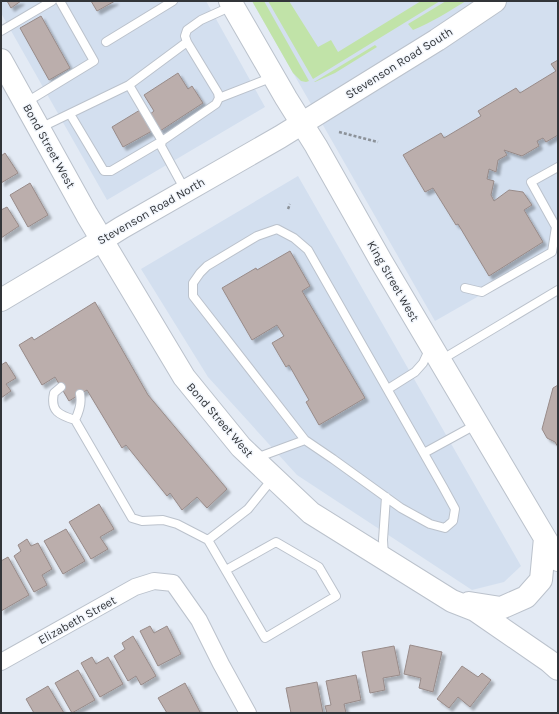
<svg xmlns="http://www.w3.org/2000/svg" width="559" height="714" font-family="Karla,sans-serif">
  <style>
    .built { fill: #d3dfef }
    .green { fill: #c1e3a8 }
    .building { fill: #bbaeac; stroke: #988b89; filter: url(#shadow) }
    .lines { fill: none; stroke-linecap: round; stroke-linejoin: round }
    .service-casing { stroke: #bbc2cc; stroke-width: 10 }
    .minor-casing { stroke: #bbc2cc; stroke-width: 18 }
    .secondary-casing { stroke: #bbc2cc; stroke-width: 24 }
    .primary-casing { stroke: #bbc2cc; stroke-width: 24 }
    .path { stroke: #8c9299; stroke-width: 2.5; stroke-dasharray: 3 2; stroke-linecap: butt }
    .service { stroke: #fff; stroke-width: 8 }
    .minor { stroke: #fff; stroke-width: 16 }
    .secondary { stroke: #fff; stroke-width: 22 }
    .primary { stroke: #fff; stroke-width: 22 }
    .labels { text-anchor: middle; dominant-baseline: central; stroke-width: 3; stroke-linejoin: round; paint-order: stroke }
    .street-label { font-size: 12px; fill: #323539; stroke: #f3f7fd }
  </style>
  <defs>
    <filter id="shadow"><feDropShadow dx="3.5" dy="3.5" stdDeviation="1" flood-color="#0004"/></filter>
  </defs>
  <rect width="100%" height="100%" fill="#e3eaf4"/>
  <!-- built -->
  <path class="built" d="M1 1H206L265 107 107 200 1 13Z
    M252 1H558V251L435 321Z
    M298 176 521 566 504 582 472 590 297 475 208 377 141 269Z"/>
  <!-- green -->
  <path class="green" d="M252 1H264L309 81 306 82 301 81 293 73Z
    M268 1H289L318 47 331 40 338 52 421 1H440L313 79Z
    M446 1H466C448 12 432 22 413 30L408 24Z
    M375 45 377 47 335 73 315 82H314Z"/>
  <!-- building -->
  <path class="building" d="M7 1H21L11 8Z
    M91 1H115L97 11Z
    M41 16 70 68 49 80 20 28Z
    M558 60V135L546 142 543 138 537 141 539 146 522 156 504 150 507 155 498 160 496 172 489 169 487 179 494 181 491 195 494 201 509 190 523 192 532 205 524 210 543 242 489 276 458 224 456 225 433 188 425 192 403 155 441 133 444 138 481 116 478 111 516 88 520 93 556 71 551 64Z
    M178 73 188 89 192 86 203 103 160 131 149 115 154 111 144 95Z
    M140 110 152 131 123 147 112 127Z
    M5 153 18 173 1 183V156Z
    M30 183 48 215 28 227 10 195Z
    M7 207 19 226 1 238V210Z
    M290 251 310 286 302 291 365 398 319 425 306 402 309 400 289 365 286 367 272 343 284 336 277 325 252 340 222 288 256 268 257 270Z
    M95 302 148 395 227 489 207 508 197 497 182 510 170 493 167 496 126 445 122 448 87 390 69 401 55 377 42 385 19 345 32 337 34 340Z
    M6 362 16 378 6 384 11 391 1 398V365Z
    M558 385V447L555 442 547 438 542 429 553 388Z
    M99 504 114 529 100 537 108 549 91 559 69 522Z
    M66 529 85 561 63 574 44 541Z
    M27 539 31 546 38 543 52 569 42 575 47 585 34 592 14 556 21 551 18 545Z
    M8 557 29 595 1 611V561Z
    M150 626 154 633 167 626 181 654 158 666 140 631Z
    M133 636 156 676 141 685 136 676 128 681 114 656 125 649 122 643Z
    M410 645 442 652 433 692 419 688 421 678 404 674Z
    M394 646 400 675 383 678 385 690 370 693 362 652Z
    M92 657 96 664 108 657 123 684 100 697 81 663Z
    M462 666 478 677 482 673 491 680 470 707 458 697 449 708 437 699Z
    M78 670 95 700 72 713 55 683Z
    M356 675 361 700 344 704 346 713H327L325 706 331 705 326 681Z
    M317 682 323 713H291L286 688Z
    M185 683 200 712 198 713H167L158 698Z
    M48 686 64 713H34L26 699Z"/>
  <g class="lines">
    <defs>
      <path id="service" d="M1 31 52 1
        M106 42 173 1
        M129 85 187 42
        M219 98 273 77
        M25 103 94 61 60 1
        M40 128 129 85 162 141 111 171H104L70 114
        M558 167 531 182 556 227 558 226
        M185 190 161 146 162 141 216 104 219 98 218 93 187 42 185 36 187 30 201 20 232 6
        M465 288 482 292 552 252 556 227
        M441 360 558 290
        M61 387 54 393C50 411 59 415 75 420
        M388 389 415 372 423 363 430 348
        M80 394C82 403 79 412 75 420L132 518 142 521 163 520 177 524 208 540
        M424 453 477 424
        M256 458 305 440 333 459 401 508 430 524 445 528 453 521 455 509 443 487 308 250 294 238 277 229 257 236 207 266 200 273 193 283V296L305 440
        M384 556 383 540 386 497
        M226 570 276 542 319 567 336 596 265 638 208 540 248 509 273 478"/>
      <path id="minor" d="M1 662 135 587 154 581 173 583 199 620 221 664 248 713"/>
      <path id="secondary" d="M1 300 102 240 121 228 280 137 437 40 495 1"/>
      <path id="primary" d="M230 1 286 98 316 146 381 261 558 560
        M1 60 87 215 184 377 241 447 311 513 452 601 475 610 549 661 558 669
        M469 603 501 608 526 597 541 580 545 538"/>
    </defs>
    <!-- service casing -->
    <use href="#service" class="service-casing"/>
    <!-- minor casing -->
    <use href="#minor" class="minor-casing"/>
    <!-- secondary casing -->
    <use href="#secondary" class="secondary-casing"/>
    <!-- primary casing -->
    <use href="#primary" class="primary-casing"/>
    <!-- path -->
    <path class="path" d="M339 132 378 142
      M288 209 290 204"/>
    <!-- service -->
    <use href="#service" class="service"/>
    <!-- minor -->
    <use href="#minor" class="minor"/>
    <!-- secondary -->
    <use href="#secondary" class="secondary"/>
    <!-- primary -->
    <use href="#primary" class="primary"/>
  </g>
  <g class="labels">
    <!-- street labels -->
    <g class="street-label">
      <text transform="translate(399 63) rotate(-32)">Stevenson Road South</text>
      <text transform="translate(49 146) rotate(61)">Bond Street West</text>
      <text transform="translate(151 211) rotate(-30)">Stevenson Road North</text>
      <text transform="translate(393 281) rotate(60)">King Street West</text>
      <text transform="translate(220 420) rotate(49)">Bond Street West</text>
      <text transform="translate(77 620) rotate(-29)">Elizabeth Street</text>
    </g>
  </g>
  <!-- border -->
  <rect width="559" height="714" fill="none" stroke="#323539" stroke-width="4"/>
</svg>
